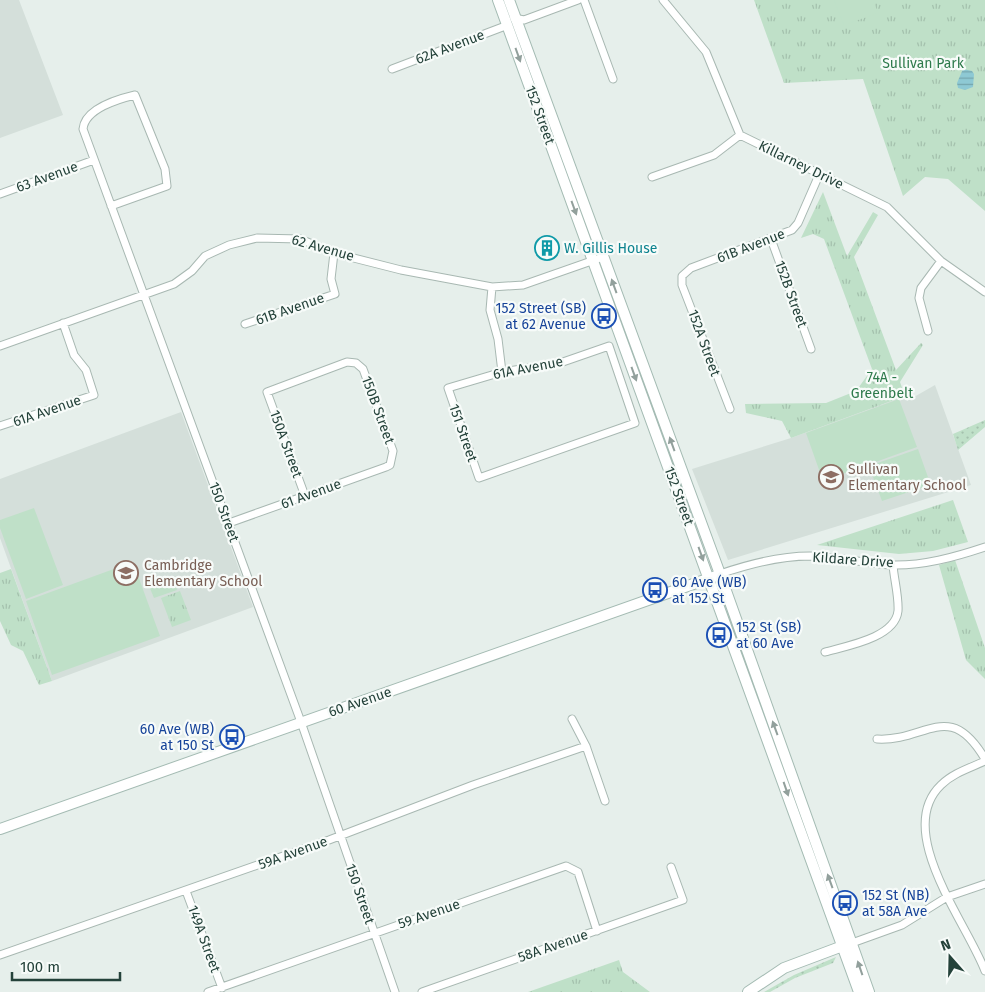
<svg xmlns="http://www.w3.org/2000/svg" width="985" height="992" font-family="'Fira Sans',sans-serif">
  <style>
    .built { fill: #d4dfda }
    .grass { fill: url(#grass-dots) }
    .park { fill: url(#park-tufts) }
    .garden { fill: #bfe0c8 }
    .water { fill: url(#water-rules) }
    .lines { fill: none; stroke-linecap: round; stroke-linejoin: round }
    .street-casing { stroke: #a8b8b2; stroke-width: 9 }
    .secondary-casing { stroke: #a4bbb3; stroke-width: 12 }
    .street { stroke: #fff; stroke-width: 7 }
    .secondary { stroke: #fff; stroke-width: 10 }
    .oneway { fill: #92a09c }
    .labels { text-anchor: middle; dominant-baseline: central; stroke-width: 4.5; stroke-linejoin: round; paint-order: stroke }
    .street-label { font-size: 14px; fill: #24423a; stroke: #f7fbf9 }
    .park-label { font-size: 14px; fill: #2d7a4b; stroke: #f7fbf9 }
    .culture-label { font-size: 14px; fill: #0d838f; stroke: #f7fbf9; text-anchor: start }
    .transit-label { font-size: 14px; fill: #164399; stroke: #f7fbf9; text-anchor: start }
    .education-label { font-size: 14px; fill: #785e54; stroke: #f7fbf9; text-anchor: start }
  </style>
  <defs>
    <pattern id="grass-dots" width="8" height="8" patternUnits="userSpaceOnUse" patternTransform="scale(1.25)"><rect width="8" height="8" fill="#bfe0c8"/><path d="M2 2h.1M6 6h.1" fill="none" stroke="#a4c1ad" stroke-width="1.8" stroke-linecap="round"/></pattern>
    <pattern id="park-tufts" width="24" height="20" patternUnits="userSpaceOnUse" patternTransform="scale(1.25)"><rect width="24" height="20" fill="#bfe0c8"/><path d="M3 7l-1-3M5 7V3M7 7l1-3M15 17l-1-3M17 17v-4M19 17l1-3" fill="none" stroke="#a4c1ad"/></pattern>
    <pattern id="water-rules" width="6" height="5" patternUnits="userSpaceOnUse" patternTransform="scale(1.25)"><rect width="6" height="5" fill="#8ec9d4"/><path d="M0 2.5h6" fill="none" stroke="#74a5ad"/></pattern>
  </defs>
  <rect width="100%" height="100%" fill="#e6efeb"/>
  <!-- built -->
  <path class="built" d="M0 0H19L63 115 0 138Z
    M935 385 971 485 728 560 692 469 791 438 905 396 907 401Z
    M181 412 253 607 52 681 0 538V479Z"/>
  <!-- grass -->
  <path class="grass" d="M985 420V427L958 450 953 434Z
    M836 957 833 963 795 978 770 992H764L794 975Z"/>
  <!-- park -->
  <path class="park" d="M754 0H985V211L948 179 925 177 903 196 863 79 784 83Z
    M823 192 847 256 873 212 878 215 854 257 896 370 921 343 923 345 900 382 905 396 791 438 782 421 746 413 745 404 826 403 856 391 872 369 824 239 813 234 801 238Z
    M953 500 968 542 933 551 899 554 817 545Z
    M955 560 985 648V679L966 660 939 565Z
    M11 569 52 681 39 685 23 651 11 645 0 621V573Z
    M180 591 191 620 172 627 161 598Z
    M619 960 623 972 650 992H528Z"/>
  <!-- garden -->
  <path class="garden" d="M834 0H873L878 13 844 25Z
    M899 399 917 447 823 481 806 433Z
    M918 449 929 480 924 487 882 501 869 466Z
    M34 508 63 585 26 599 0 528V520Z
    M133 562 160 636 52 675 26 601Z
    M173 577 177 590 154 598 149 586Z"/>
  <!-- water -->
  <path class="water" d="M963 69 972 71 974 74 973 87 965 90 958 88 957 83Z"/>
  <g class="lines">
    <defs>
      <path id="street" d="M584 0 613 79
        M663 0 706 52 740 135 887 207 941 261 985 292
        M514 18 524 20 578 0
        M392 69 508 25
        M652 177 714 155 740 135
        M0 194 94 160
        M111 206 167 186 165 169 135 95C118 99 85 109 83 129L301 722 395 992
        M771 239 811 349
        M492 287 490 310 498 339 502 372
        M245 324 335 294 331 279 334 253
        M928 331 919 298 921 288 941 261
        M0 346 174 284 192 271 205 256 229 245 257 238 300 239 334 253 401 270 492 287 523 285 603 257
        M609 346 635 423 479 478 448 388 502 372 560 363Z
        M730 409 682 285V276L691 268 792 230 798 223 819 175
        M0 426 94 395 86 370 74 355 63 323
        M229 523 386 467 390 465 393 451 363 369 356 363 347 362 267 392 305 496
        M720 574C749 564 780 556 810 556 837 557 864 563 891 565 923 566 955 557 985 547
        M825 652C846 646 895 638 898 611 899 597 894 579 893 565
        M572 719 586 746 605 801
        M877 739C926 742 949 698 985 759
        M985 761C970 768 953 773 941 785 893 831 967 923 985 971
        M186 891 222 988
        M852 943 902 925 947 897 985 884
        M0 955 329 840 473 785 586 746
        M208 992 566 866 578 872 597 931
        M422 992 683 900 671 867"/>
      <path id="secondary" d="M498 0 859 992
        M509 0 720 574 869 992
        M0 829 716 576
        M748 992 784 968 848 944"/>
    </defs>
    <!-- street casing -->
    <use href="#street" class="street-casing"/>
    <!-- secondary casing -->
    <use href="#secondary" class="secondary-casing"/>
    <!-- street -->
    <use href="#street" class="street"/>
    <!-- secondary -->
    <use href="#secondary" class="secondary"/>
  </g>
  <!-- one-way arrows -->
  <defs><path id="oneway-solid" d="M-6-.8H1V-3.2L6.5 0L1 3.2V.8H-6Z" transform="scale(1.25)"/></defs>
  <g class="oneway">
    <use href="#oneway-solid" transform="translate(518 55) rotate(70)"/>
    <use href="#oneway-solid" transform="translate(574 208) rotate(70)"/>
    <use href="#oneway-solid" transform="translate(614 286) rotate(-110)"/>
    <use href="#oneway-solid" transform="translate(634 374) rotate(70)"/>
    <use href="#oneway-solid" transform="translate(672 444) rotate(-110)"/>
    <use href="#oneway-solid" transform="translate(701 554) rotate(70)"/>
    <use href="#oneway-solid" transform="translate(775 728) rotate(-110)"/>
    <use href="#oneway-solid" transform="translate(786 789) rotate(71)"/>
    <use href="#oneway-solid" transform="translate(830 881) rotate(-110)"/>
    <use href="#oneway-solid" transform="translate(860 968) rotate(-109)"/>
  </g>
  <!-- icons -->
  <defs>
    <symbol id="building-ring" viewBox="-11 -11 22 22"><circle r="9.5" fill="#f7fbf9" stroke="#0f9aa8" stroke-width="1.5"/><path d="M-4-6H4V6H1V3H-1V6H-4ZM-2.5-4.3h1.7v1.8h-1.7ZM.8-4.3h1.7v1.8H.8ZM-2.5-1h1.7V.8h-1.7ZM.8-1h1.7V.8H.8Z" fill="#0f9aa8"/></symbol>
    <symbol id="bus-ring" viewBox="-11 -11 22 22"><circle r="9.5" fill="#f7fbf9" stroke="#1a4fb4" stroke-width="1.5"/><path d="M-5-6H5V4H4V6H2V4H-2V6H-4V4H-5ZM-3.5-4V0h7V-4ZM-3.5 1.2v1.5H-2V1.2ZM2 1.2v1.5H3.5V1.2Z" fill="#1a4fb4"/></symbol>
    <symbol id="school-ring" viewBox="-11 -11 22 22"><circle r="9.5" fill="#f7fbf9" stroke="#8d6e63" stroke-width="1.5"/><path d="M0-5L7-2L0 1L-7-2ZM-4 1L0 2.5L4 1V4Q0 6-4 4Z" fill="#8d6e63"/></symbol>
  </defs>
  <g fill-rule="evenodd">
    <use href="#building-ring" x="533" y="234" width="28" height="28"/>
    <use href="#bus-ring" x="590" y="302" width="28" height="28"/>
    <use href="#school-ring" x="817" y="463" width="28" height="28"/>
    <use href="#school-ring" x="112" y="559" width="28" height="28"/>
    <use href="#bus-ring" x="641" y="576" width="28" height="28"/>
    <use href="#bus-ring" x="705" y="621" width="28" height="28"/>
    <use href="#bus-ring" x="218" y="723" width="28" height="28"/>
    <use href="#bus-ring" x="831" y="889" width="28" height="28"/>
  </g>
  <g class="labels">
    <!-- street labels -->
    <g class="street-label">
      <text transform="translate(450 47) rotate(-21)">62A Avenue</text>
      <text transform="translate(540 115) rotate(70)">152 Street</text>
      <text transform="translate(801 165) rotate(26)">Killarney Drive</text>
      <text transform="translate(47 177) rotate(-20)">63 Avenue</text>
      <text transform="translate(751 246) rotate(-21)">61B Avenue</text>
      <text transform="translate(323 248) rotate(16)">62 Avenue</text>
      <text transform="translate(791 294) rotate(70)">152B Street</text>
      <text transform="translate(290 309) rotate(-19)">61B Avenue</text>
      <text transform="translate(704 343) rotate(70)">152A Street</text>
      <text transform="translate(528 368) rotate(-11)">61A Avenue</text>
      <text transform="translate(378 410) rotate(70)">150B Street</text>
      <text transform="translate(47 411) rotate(-19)">61A Avenue</text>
      <text transform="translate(463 433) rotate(71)">151 Street</text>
      <text transform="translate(286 444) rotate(70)">150A Street</text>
      <text transform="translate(311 494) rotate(-20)">61 Avenue</text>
      <text transform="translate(679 496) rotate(70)">152 Street</text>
      <text transform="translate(224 512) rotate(70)">150 Street</text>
      <text transform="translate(853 560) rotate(4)">Kildare Drive</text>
      <text transform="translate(360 702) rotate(-19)">60 Avenue</text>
      <text transform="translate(293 853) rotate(-20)">59A Avenue</text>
      <text transform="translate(360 894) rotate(71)">150 Street</text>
      <text transform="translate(429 914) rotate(-19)">59 Avenue</text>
      <text transform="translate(204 939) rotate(70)">149A Street</text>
      <text transform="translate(553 946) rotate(-19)">58A Avenue</text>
    </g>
    <!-- park labels -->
    <g class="park-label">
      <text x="923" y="63">Sullivan Park</text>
      <text x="882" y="377">74A -<tspan x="882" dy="16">Greenbelt</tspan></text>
    </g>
    <!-- culture labels -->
    <g class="culture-label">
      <text x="564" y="248">W. Gillis House</text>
    </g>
    <!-- transit labels -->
    <g class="transit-label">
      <text x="586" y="308" text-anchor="end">152 Street (SB)<tspan x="586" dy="16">at 62 Avenue</tspan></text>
      <text x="672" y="582">60 Ave (WB)<tspan x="672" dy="16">at 152 St</tspan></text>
      <text x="736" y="627">152 St (SB)<tspan x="736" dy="16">at 60 Ave</tspan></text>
      <text x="214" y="729" text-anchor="end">60 Ave (WB)<tspan x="214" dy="16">at 150 St</tspan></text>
      <text x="862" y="895">152 St (NB)<tspan x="862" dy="16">at 58A Ave</tspan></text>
    </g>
    <!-- education labels -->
    <g class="education-label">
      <text x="848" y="469">Sullivan<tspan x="848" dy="16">Elementary School</tspan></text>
      <text x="144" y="565">Cambridge<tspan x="144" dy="16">Elementary School</tspan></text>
    </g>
  </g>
  <!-- north arrow -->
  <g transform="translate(950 957) rotate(340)" stroke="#f7fbf9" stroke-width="4" paint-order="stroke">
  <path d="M0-4L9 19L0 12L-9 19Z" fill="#24423a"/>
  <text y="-8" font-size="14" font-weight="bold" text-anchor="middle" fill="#24423a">N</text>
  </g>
  <!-- scale -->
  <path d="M12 972v8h108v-8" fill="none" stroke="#24423a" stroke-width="2.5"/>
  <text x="20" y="972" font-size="15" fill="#24423a" stroke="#f7fbf9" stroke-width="4" paint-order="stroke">100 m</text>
</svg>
